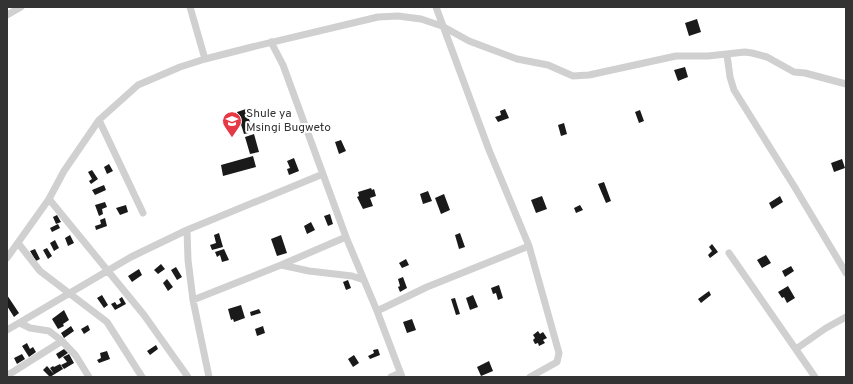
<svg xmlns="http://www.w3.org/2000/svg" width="853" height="384" font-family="Overpass,sans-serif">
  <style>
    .building { fill: #1a1a1a }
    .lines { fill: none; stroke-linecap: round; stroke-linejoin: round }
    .street { stroke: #d0d0d0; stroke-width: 7 }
    .labels { text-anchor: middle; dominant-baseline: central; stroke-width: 4; stroke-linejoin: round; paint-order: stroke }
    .poi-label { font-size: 12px; fill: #333; stroke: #fff; text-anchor: start }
  </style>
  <rect width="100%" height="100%" fill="#fff"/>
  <!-- building -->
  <path class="building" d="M697 19 701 32 689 36 685 23Z
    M685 67 688 77 678 81 674 70Z
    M246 109 253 132 244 134 237 112Z
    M505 109 509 118 498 122 495 117 501 115 500 111Z
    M640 110 644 121 639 123 635 112Z
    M564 123 567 134 561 136 558 125Z
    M254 134 259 152 250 154 245 137Z
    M341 140 346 151 339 154 335 142Z
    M253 156 256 167 223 176 221 165Z
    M294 158 299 171 289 175 287 169 290 168 287 161Z
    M842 159 845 168 834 172 831 163Z
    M109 164 113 171 107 174 104 167Z
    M92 170 98 179 91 184 89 181 92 179 88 172Z
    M604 182 611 201 606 203 598 184Z
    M104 185 106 190 95 195 92 190Z
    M371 188 372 190 374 189 376 196 370 198 373 206 363 209 357 197 359 196 358 192Z
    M428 191 432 201 423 204 420 194Z
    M444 194 450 210 441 214 435 198Z
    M542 196 547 209 536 213 531 200Z
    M780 196 783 202 772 209 769 203Z
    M105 202 107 207 102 209 103 214 99 216 95 205Z
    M126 205 128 212 120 215 116 208Z
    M580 205 583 210 576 213 574 208Z
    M330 214 333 224 328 226 324 216Z
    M57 215 61 222 56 224 53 217Z
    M105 218 107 226 96 230 95 226 101 224 100 220Z
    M311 222 315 230 307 234 304 226Z
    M58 224 60 228 52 232 50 228Z
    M219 233 223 247 212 250 210 245 216 243 214 235Z
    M460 233 465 247 459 249 455 235Z
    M70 235 74 243 68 246 65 238Z
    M281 235 287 253 277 256 271 239Z
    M55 240 59 248 54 251 50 243Z
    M712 244 718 252 710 258 708 255 712 251 709 247Z
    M47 248 52 256 48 259 43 250Z
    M35 249 40 259 36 261 30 251Z
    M224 249 229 260 222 262 220 255 217 257 215 252Z
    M766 255 771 263 762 268 757 260Z
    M406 259 409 265 402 268 399 263Z
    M161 264 165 269 158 274 154 270Z
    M791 266 794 271 785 277 782 271Z
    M176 267 182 277 177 280 171 270Z
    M139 269 142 275 132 282 128 276Z
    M403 277 407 288 400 292 398 287 400 286 398 279Z
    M167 279 173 287 168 291 163 283Z
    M348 280 351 288 346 290 343 282Z
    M499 285 503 298 498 300 496 293 493 294 491 288Z
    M788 286 795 298 787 303 784 297 782 298 778 292Z
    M709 291 711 295 701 303 698 299Z
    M7 295 19 313 14 317 7 306Z
    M102 295 108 305 104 308 97 298Z
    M473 295 478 307 470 310 466 298Z
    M122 297 126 304 115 310 111 304 115 302 117 305 121 303 119 299Z
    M455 298 460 314 456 315 451 299Z
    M241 305 245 318 234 322 233 319 231 320 228 309Z
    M259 309 261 313 251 316 250 312Z
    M64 310 69 320 63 324 64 326 58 329 52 319Z
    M412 319 416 330 407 333 403 322Z
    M88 325 90 330 84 334 81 329Z
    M71 326 74 331 64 338 61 333Z
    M263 326 265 333 257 336 255 329Z
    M538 331 540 334 543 332 547 338 543 340 545 343 539 346 538 343 535 344 533 340 535 338 533 335Z
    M27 343 30 349 33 347 36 352 29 357 22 346Z
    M156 345 158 349 150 355 147 351Z
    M64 349 68 353 59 359 56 354Z
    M378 349 380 355 370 359 368 356 374 353 373 350Z
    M107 351 110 359 99 363 97 360 101 358 100 353Z
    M22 354 25 359 17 364 14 358Z
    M69 354 74 363 64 369 61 365 67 362 63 357Z
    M354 355 359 363 353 367 348 359Z
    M489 361 493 371 481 376 477 367Z
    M60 364 63 369 50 377 43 370 47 366 54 374 50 368 53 366 54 367Z"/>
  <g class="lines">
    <!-- street -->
    <path class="street" d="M190 7 205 59
      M436 7 489 150 529 246 559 353 557 362 530 377
      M7 15 21 7
      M271 42 283 65 346 237 377 311 402 377
      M727 55 730 77 734 90 794 186 846 273
      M99 120 143 213
      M49 199 144 315 188 377
      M187 230 188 260 193 300 209 377
      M18 243 40 271 107 322 142 377
      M729 253 815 377
      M7 258 49 199 64 171 99 120 138 85 180 67 205 59 252 47 378 17 398 16 421 19 442 26 469 41 517 59 548 65 573 76 589 75 676 56H708L745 52 752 53 767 57 794 72 805 73 846 84
      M281 265 309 271 352 276 364 280
      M193 300 281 265 346 237
      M377 311 427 287 529 246
      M20 323 30 328 49 331 62 341 76 356 89 377
      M7 330 131 257 187 230 323 174
      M796 349 826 328 846 317
      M8 375 62 341
      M391 377 400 373"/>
  </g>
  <!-- icons -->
  <defs>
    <symbol id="school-pin" viewBox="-11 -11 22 30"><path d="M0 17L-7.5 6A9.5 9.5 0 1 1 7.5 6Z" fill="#e63946" stroke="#fff"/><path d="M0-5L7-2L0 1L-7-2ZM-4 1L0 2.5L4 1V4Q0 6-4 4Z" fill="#fff"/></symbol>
  </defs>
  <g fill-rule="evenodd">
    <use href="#school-pin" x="221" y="110" width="22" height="30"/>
  </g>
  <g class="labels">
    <!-- poi labels -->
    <g class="poi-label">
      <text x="246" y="114">Shule ya<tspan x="246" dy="14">Msingi Bugweto</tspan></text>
    </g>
  </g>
  <!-- border -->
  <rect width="853" height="384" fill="none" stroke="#333333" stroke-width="16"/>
</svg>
